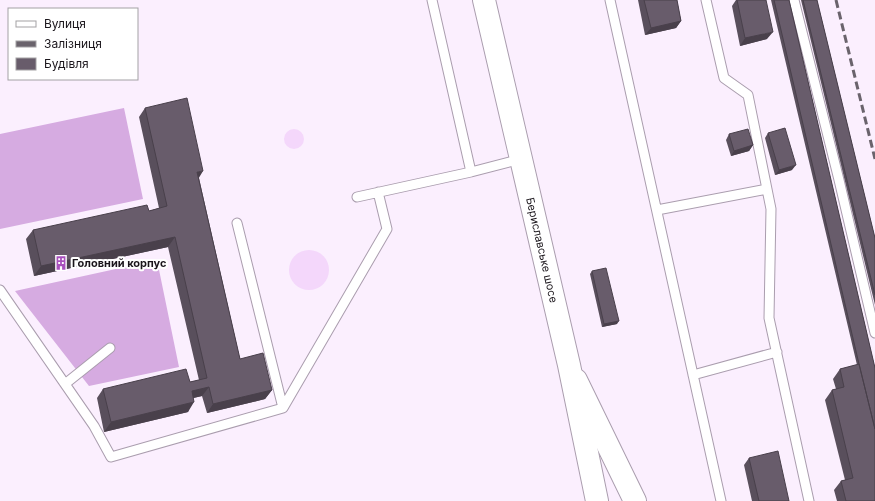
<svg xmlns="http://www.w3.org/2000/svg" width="875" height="501" font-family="Inter,sans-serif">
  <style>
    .green { fill: #f4d7fb }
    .forest { fill: #d6abe1 }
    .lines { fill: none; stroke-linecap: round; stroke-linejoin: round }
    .service-casing { stroke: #aa9dae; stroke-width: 11 }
    .tertiary-casing { stroke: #aa9dae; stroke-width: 24 }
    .primary-casing { stroke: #aa9dae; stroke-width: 24 }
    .service { stroke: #fff; stroke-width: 9 }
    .tertiary { stroke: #fff; stroke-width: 22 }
    .primary { stroke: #fff; stroke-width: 22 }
    .rail { stroke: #6a636c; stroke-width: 3; stroke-dasharray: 8 4; stroke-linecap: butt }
    .wall { fill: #594f5c }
    .shaded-wall { fill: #49404b }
    .building { fill: #685c6b; stroke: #49404b }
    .labels { text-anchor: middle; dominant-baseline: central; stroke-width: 4; stroke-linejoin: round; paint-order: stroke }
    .street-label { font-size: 11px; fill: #1a151b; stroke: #fff }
    .poi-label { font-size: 11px; font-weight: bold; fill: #1a151b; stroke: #fff; text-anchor: start }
  </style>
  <rect width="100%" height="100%" fill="#fbeffe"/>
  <!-- green -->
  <path class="green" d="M284 139a10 10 0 1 1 20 0a10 10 0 1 1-20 0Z
    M289 270a20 20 0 1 1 40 0a20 20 0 1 1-40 0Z"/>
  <!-- forest -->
  <path class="forest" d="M124 108 143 199 0 229V134Z
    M157 260 179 367 89 386 15 291Z"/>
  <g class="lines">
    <defs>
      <path id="service" d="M432 0 471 172
        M610 0 721 501
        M706 0 724 78 748 95 771 209 769 318 809 501
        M794 0 839 180 875 333
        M357 197 471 172 521 159
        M657 210 767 189
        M237 223 283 408
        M0 290 94 426 111 457 283 408 387 229 378 192
        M693 375 777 352
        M65 384 110 348"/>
      <path id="tertiary" d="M576 380 635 501"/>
      <path id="primary" d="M484 0 569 365 597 501"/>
    </defs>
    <!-- service casing -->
    <use href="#service" class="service-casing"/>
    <!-- tertiary casing -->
    <use href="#tertiary" class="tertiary-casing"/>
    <!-- primary casing -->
    <use href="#primary" class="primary-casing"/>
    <!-- service -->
    <use href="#service" class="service"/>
    <!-- tertiary -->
    <use href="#tertiary" class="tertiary"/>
    <!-- primary -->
    <use href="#primary" class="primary"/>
    <!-- rail -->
    <path class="rail" d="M836 0 875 159"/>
  </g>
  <!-- wall -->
  <path class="wall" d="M638 0H677L681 21 676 28 645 35Z
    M736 0H737L767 39 740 46 732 6Z
    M771 0H789L875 368V501H837L834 490 841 481 845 480 825 400 832 390 836 389 833 379 840 369 857 365Z
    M801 0H817L875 238V305Z
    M145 108 199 178 240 359 272 390 265 399 207 413 202 396 193 398 188 412 104 432 97 398 103 389 190 382 199 380 168 247 34 276 26 239 33 230 149 211 159 208 139 117Z
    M768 133 792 170 775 175 765 138Z
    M729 134 753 145 749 151 731 156 726 140Z
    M592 271 617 324 602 327 590 274Z
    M749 458 789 501H752L744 465Z"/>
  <!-- shaded-wall -->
  <path class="shaded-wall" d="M681 21 676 28 645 35 651 28Z
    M773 32 767 39 740 46 745 38Z
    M753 145 749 151 731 156 734 151Z
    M796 165 792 170 775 175 779 170Z
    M203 171 197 181V172Z
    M175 237 168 247 34 276 41 266Z
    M619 321 617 324 602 327 604 324Z
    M209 387 202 396 185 400 192 391Z
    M272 390 265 399 207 413 213 404Z
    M194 402 188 412 104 432 111 422Z"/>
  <!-- building -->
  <path class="building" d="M644 0H677L681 21 651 28Z
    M737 0H766L773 32 745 38Z
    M774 0H789L875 368V429L859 364Z
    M803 0H817L875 238V295Z
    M187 98 203 171 197 172 240 359 263 353 272 390 213 404 209 387 192 391 194 402 111 422 103 389 186 369 190 382 207 378 175 237 41 266 33 230 147 205 149 211 167 206 145 108Z
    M785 128 796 165 779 170 768 133Z
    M748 129 753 145 734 151 729 134Z
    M606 268 619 321 604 324 592 271Z
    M859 364 875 429V501H846L841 481 853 478 832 390 844 387 840 369Z
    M778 451 789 501H759L749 458Z"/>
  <!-- icons -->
  <defs>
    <symbol id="building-bare" viewBox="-9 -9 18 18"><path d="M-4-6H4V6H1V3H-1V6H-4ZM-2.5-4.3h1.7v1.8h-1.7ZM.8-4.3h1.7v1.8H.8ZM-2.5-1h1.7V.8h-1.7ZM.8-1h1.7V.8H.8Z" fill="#a850bd" stroke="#fff" stroke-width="2.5" paint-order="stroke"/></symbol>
  </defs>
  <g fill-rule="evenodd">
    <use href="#building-bare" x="51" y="253" width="20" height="20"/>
  </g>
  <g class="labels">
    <!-- street labels -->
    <g class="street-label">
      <text transform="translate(542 250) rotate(77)">Бериславське шосе</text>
    </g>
    <!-- poi labels -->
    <g class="poi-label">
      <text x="72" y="263">Головний корпус</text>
    </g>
  </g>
  <!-- legend -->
  <rect x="8" y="8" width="130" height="72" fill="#ffffff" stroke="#a3a1a4"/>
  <rect x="16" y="21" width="20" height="6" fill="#ffffff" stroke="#a3a1a4"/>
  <text x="44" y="28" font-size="12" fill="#1a151b">Вулиця</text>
  <rect x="16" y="41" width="20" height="6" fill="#6a636c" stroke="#a3a1a4"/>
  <text x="44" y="48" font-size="12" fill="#1a151b">Залізниця</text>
  <rect x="16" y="58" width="20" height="12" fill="#685c6b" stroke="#a3a1a4"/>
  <text x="44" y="68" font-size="12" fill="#1a151b">Будівля</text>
</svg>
